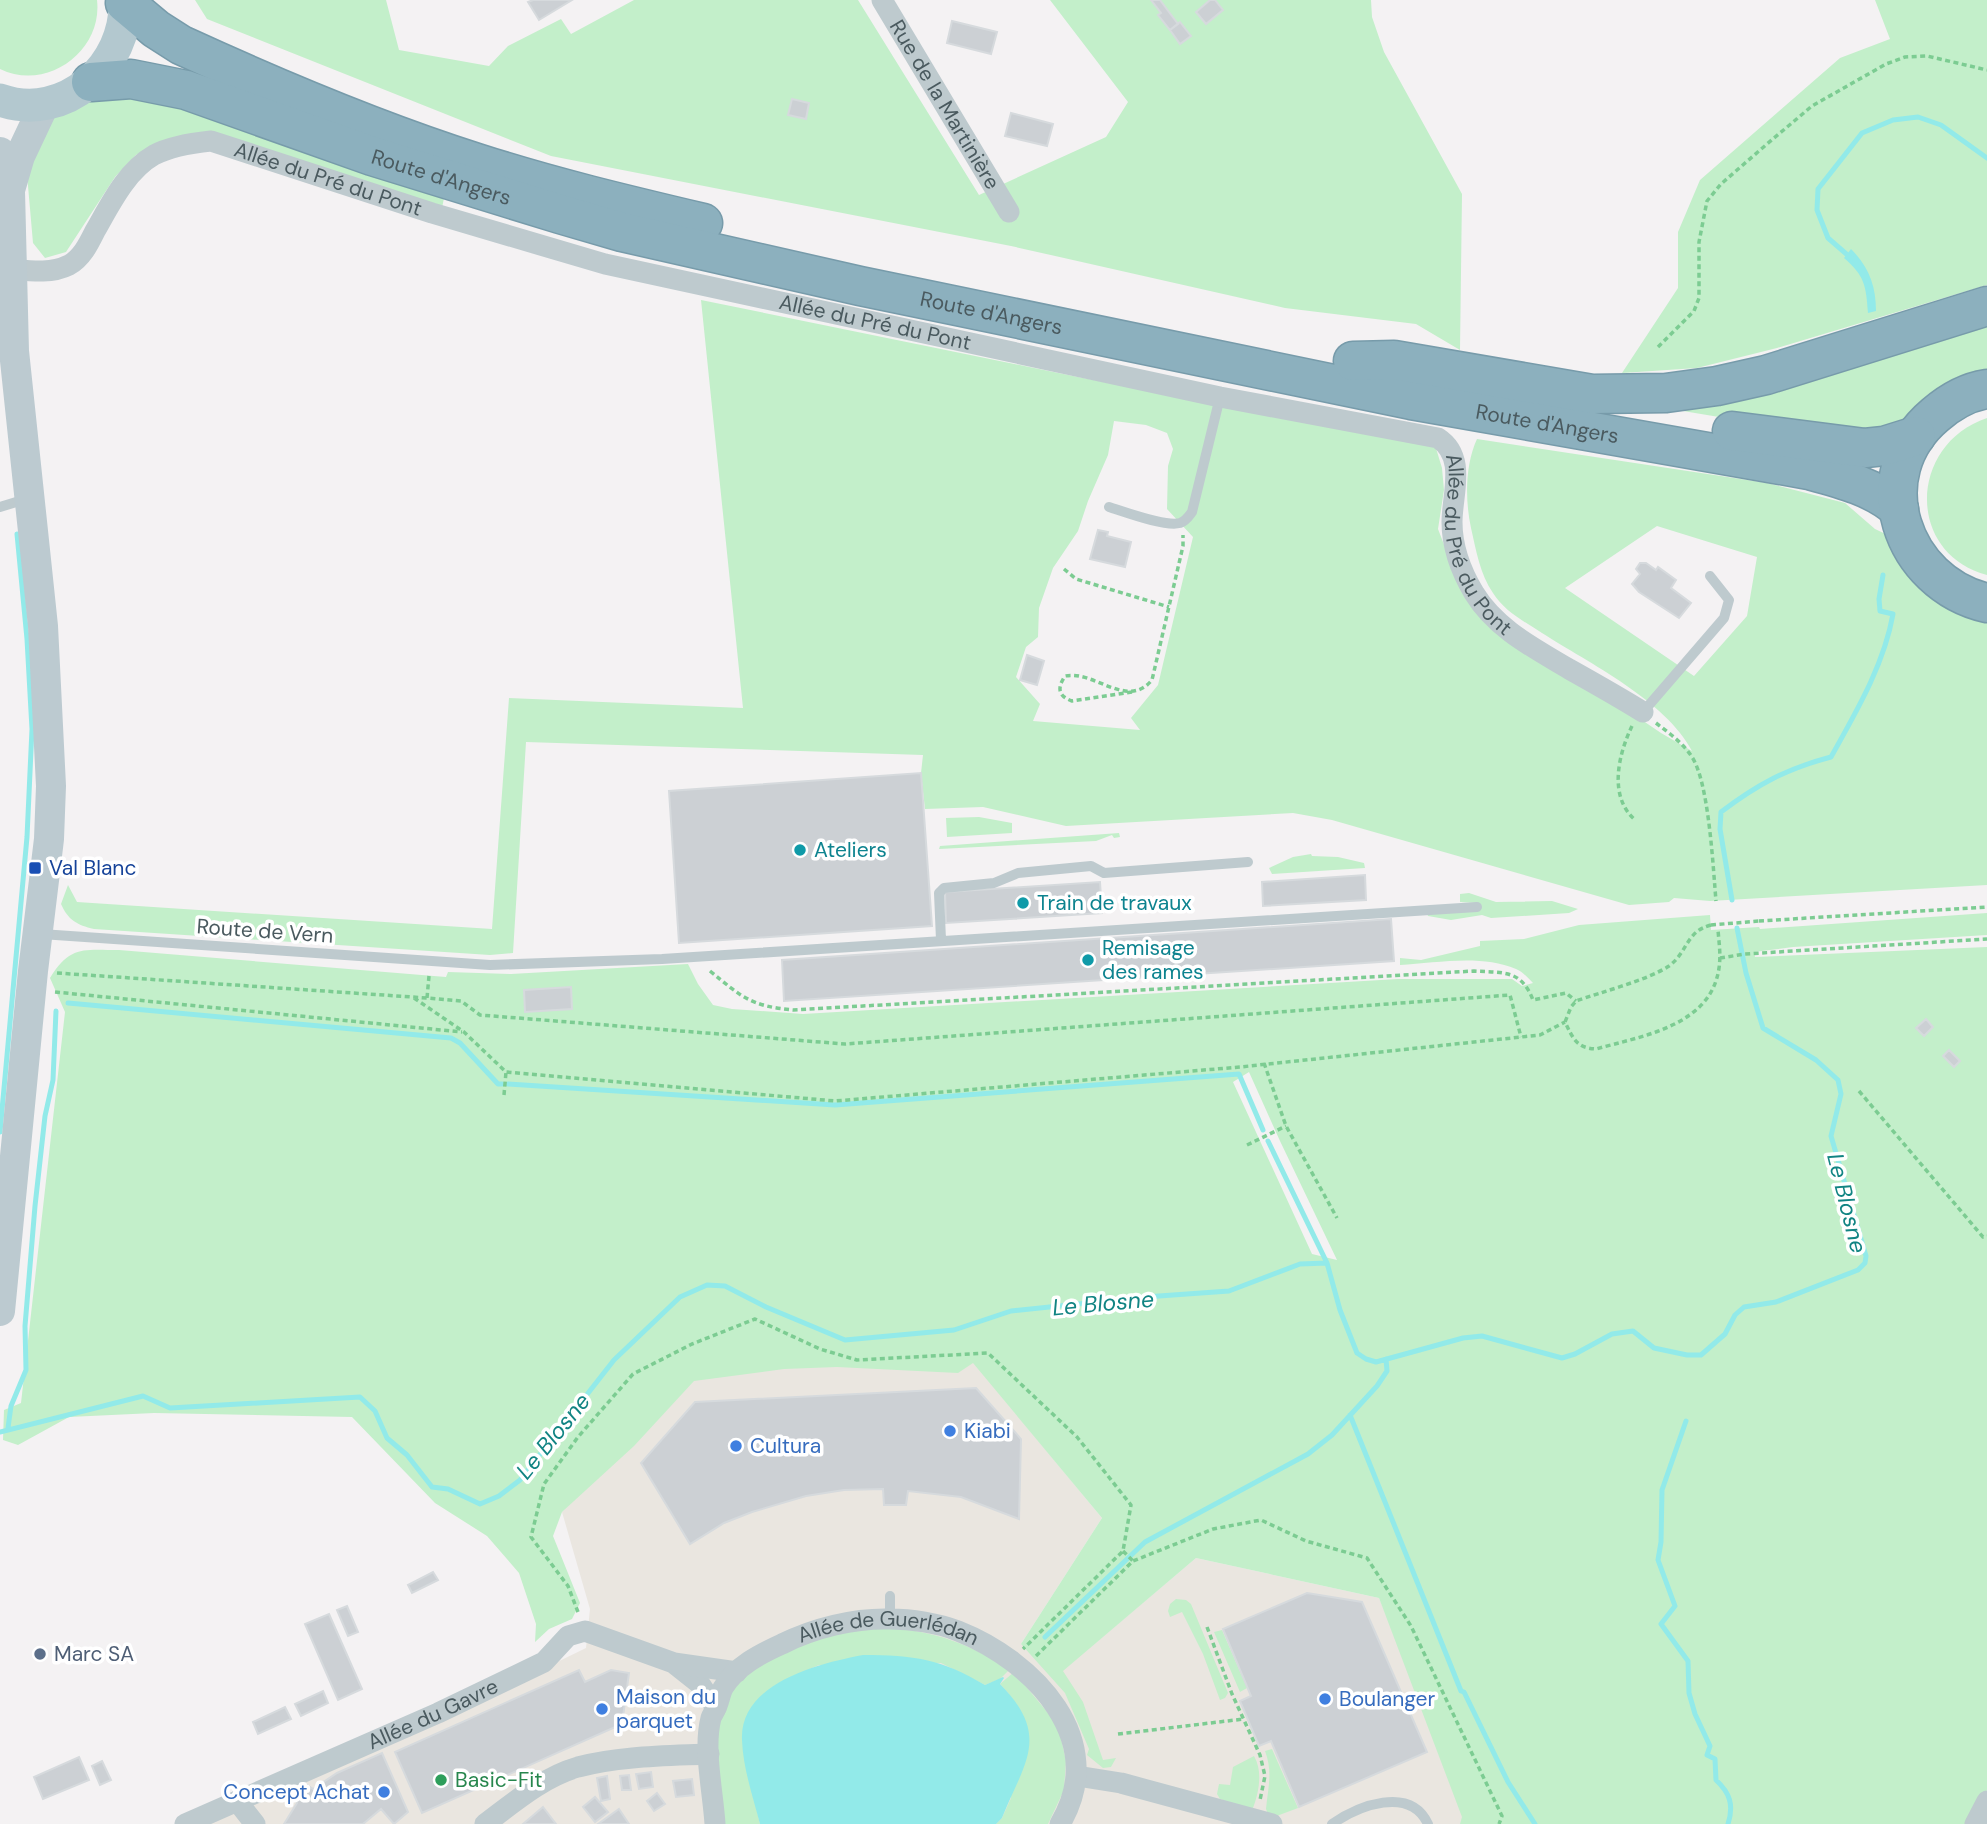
<svg xmlns="http://www.w3.org/2000/svg" width="1987" height="1824" font-family="'DM Sans',sans-serif">
  <style>
    .commercial { fill: #eae6e0 }
    .green { fill: #c3efca; fill-rule: evenodd }
    .water { fill: #92eae9 }
    .lines { fill: none; stroke-linecap: round; stroke-linejoin: round }
    .stream { stroke: #92eae9; stroke-width: 5 }
    .building { fill: #ccd0d4; stroke: #d6dadd; stroke-width: 2 }
    .highway-casing { stroke: #779baa; stroke-width: 41 }
    .path { stroke: #7ccc92; stroke-width: 3.5; stroke-dasharray: 5 3.5; stroke-linecap: butt }
    .lane { stroke: #becace; stroke-width: 10 }
    .street { stroke: #becace; stroke-width: 21 }
    .secondary { stroke: #bccad0; stroke-width: 30 }
    .primary { stroke: #b3c8cf; stroke-width: 33 }
    .highway { stroke: #8cb0be; stroke-width: 38 }
    .path-bridge { stroke: #7ccc92; stroke-width: 3.5; stroke-dasharray: 5 3.5; stroke-linecap: butt }
    .culture-dot { fill: #0f9aa8; stroke: #fff; stroke-width: 2.5 }
    .transit-dot { fill: #1a4fb4; stroke: #fff; stroke-width: 2.5 }
    .shop-dot { fill: #3f7fe0; stroke: #fff; stroke-width: 2.5 }
    .service-dot { fill: #5c6f8a; stroke: #fff; stroke-width: 2.5 }
    .leisure-dot { fill: #2e9e5b; stroke: #fff; stroke-width: 2.5 }
    .labels { text-anchor: middle; dominant-baseline: central; stroke-width: 7; stroke-linejoin: round; paint-order: stroke }
    .street-label { font-size: 21px; fill: #4a5a5f; stroke: #fff }
    .culture-label { font-size: 21px; fill: #0d838f; stroke: #fff; text-anchor: start }
    .transit-label { font-size: 21px; fill: #164399; stroke: #fff; text-anchor: start }
    .shop-label { font-size: 21px; fill: #366cbe; stroke: #fff; text-anchor: start }
    .service-label { font-size: 21px; fill: #4e5e75; stroke: #fff; text-anchor: start }
    .leisure-label { font-size: 21px; fill: #27864d; stroke: #fff; text-anchor: start }
    .water-label { font-size: 23px; font-style: italic; fill: #118483; stroke: #fff }
  </style>
  <rect width="100%" height="100%" fill="#f4f2f3"/>
  <!-- commercial -->
  <path class="commercial" d="M973 1362 1102 1518 1021 1644 1062 1671 1196 1558 1379 1598 1473 1824H199L498 1691 586 1648 590 1609 562 1512 698 1370Z"/>
  <!-- green -->
  <path class="green" d="M0 0H97C103 51 47 92 0 69Z
    M195 0H386L399 50 489 66 508 46 561 19 571 34 634 0H858L979 195 1106 137 1128 102 1050 0H1371L1372 17 1384 52 1462 194 1460 350 1416 324 1285 308 1011 246 551 156 207 19Z
    M1875 0H1987V285L1777 348 1697 368 1622 373 1678 288V232L1700 180 1840 58 1890 39Z
    M137 90 444 198 442 208 166 140 136 155 115 177 66 252 45 258 33 243 26 163 55 116 77 103Z
    M701 300 1078 377 1435 445 1442 468 1444 490 1438 529 1453 568 1477 608 1661 733 1692 751C1666 701 1589 663 1542 633 1525 622 1504 611 1493 593 1480 574 1476 550 1471 528 1465 500 1465 465 1477 439L1767 483 1845 503 1875 529 1894 538 1987 614V885L1710 901 1674 898 1669 902 1629 905 1332 820 1293 813 1066 826 983 807 925 809 921 773 923 755 526 742 513 953 490 955 94 929C77 925 68 920 61 904L68 885 77 902 492 929 509 698 743 708ZM1114 421 1146 425 1167 433 1173 449 1168 466 1167 509 1193 537 1158 685 1131 718 1140 730 1033 721 1040 704 1016 677 1026 647 1038 637 1039 608 1053 568 1078 531 1088 501 1108 455ZM1657 526 1757 557 1747 616 1694 676 1565 588Z
    M1987 315V376L1907 423 1885 431 1731 419 1665 408Z
    M1987 418V575C1905 553 1909 444 1987 418Z
    M979 817 1012 823V833L947 837 946 818Z
    M1119 833 1120 837 1114 838 1112 835 1096 841 939 849 940 846Z
    M1311 854 1312 856 1338 857 1364 863 1365 868 1272 874 1269 868 1293 857Z
    M1469 893 1496 902 1552 901 1578 909 1569 913 1491 918 1482 915 1451 920 1428 916 1427 913 1477 903 1460 902V894Z
    M1987 913V935L1793 947 1754 952 1755 957 1987 947V1790L1970 1824H1460L1462 1817 1379 1598 1196 1558 1063 1671 1083 1702 1103 1760 1116 1758 1111 1767 1103 1768 1087 1755 1089 1749 1065 1693 1021 1644 1102 1518 973 1363 958 1373 837 1367 784 1369 694 1381 634 1446 562 1512 553 1536 580 1603 572 1619 549 1629 535 1642 536 1624 519 1573 487 1536 435 1503 352 1417 154 1413 69 1417 18 1445 3 1440 4 1410 21 1403 65 1012 50 978C70 945 84 950 119 950L446 977 448 972 511 974 688 964 698 984 713 1005 732 1009 803 1014 1398 979H1512L1522 986 1533 983C1528 978 1522 971 1516 969 1481 954 1436 963 1400 965V958L1421 960 1480 946V941L1524 939 1579 925 1710 915 1711 930 1759 927 1760 929ZM1249 1072 1280 1141 1337 1260 1312 1254 1233 1082Z
    M1176 1599 1186 1600 1191 1604 1228 1693 1225 1698 1220 1700 1203 1654 1182 1612 1170 1617 1168 1611 1170 1604Z
    M887 1627C939 1633 965 1642 1010 1669L1000 1679 985 1685 941 1663 819 1665 787 1679 744 1755 760 1824H724L715 1725 729 1690 767 1659 826 1634Z
    M1222 1630 1247 1688 1240 1692 1214 1632Z
    M1014 1672 1058 1725 1066 1761 1064 1790 1048 1824H996L1002 1818 1011 1798 1009 1694 1000 1684Z
    M1272 1749 1298 1808 1274 1817 1268 1814 1266 1809C1268 1788 1273 1772 1265 1751Z
    M1254 1756C1263 1771 1259 1792 1253 1808L1250 1809 1220 1799 1217 1794 1219 1784 1230 1785 1233 1767Z"/>
  <!-- water -->
  <path class="water" d="M1851 249C1869 267 1876 286 1876 311L1868 313C1866 286 1865 276 1844 258Z
    M863 1655C914 1655 941 1659 985 1685L1003 1677 1004 1678 1000 1684C1051 1736 1025 1761 1002 1818L996 1824H760C753 1797 743 1768 742 1740 739 1683 820 1663 863 1655Z"/>
  <g class="lines">
    <!-- stream -->
    <path class="stream" d="M1851 258 1828 238 1817 210 1818 189 1862 133 1893 120 1918 117 1941 125 1987 158
      M1732 900 1720 829 1721 812C1758 784 1786 769 1831 757 1856 712 1884 665 1893 614L1880 611 1879 599 1883 575
      M68 1003 451 1038 460 1043 498 1084H502
      M508 1084 835 1105 1239 1074 1263 1130
      M0 1132 27 837 32 729 27 639 17 534
      M1268 1141 1327 1263
      M1350 1415 1461 1691 1464 1692 1508 1782 1535 1824
      M1686 1421 1662 1490 1661 1542 1658 1560 1675 1606 1661 1624 1688 1661 1689 1693 1695 1714 1710 1746 1707 1755 1715 1759 1716 1780C1730 1793 1734 1805 1728 1824
      M8 1428 11 1406 26 1370 25 1326 35 1206 45 1116 53 1080 56 1011
      M0 1432 143 1396 170 1408 360 1397 375 1411 387 1438 407 1455 432 1487 448 1489 480 1504 499 1496 520 1480 614 1360 680 1297 707 1285 725 1286 766 1307 845 1340 954 1330 1011 1311 1145 1297 1229 1291 1300 1264 1327 1263 1340 1310 1357 1353 1366 1359 1376 1362 1463 1338 1482 1336 1562 1358 1575 1354 1612 1334 1633 1331 1654 1348 1687 1355H1701L1725 1334 1735 1315 1744 1307 1776 1302 1858 1270 1865 1263 1866 1256 1831 1136 1841 1094 1838 1080 1816 1060 1763 1028 1746 973 1737 928
      M1045 1637 1145 1542 1308 1454 1332 1435 1377 1386 1387 1371 1386 1359"/>
  </g>
  <!-- building -->
  <path class="building" d="M533 0H572L539 20 528 2Z
    M1151 0H1160L1178 24 1170 30 1158 15 1161 13Z
    M1210 0H1215L1223 10 1206 24 1196 12Z
    M952 21 997 32 991 54 947 43Z
    M1180 22 1191 36 1180 44 1170 30Z
    M792 99 809 103 806 119 788 115Z
    M1011 113 1053 124 1047 146 1005 136Z
    M1098 530 1108 532 1107 536 1131 542 1125 567 1090 559Z
    M1640 563H1646L1656 570 1658 567 1676 580 1671 588 1691 603 1679 618 1639 592 1632 584 1640 574 1636 569Z
    M1027 655 1044 661 1037 685 1020 680Z
    M921 773 932 926 679 943 669 791Z
    M1365 875 1366 900 1263 906 1262 882Z
    M1100 882 1102 913 946 923 945 892Z
    M1391 919 1394 961 784 1001 782 960Z
    M571 987 572 1009 525 1012 524 990Z
    M1926 1019 1933 1027 1924 1036 1916 1028Z
    M1949 1050 1960 1061 1954 1067 1943 1056Z
    M976 1388 1021 1439 1019 1519 961 1497 908 1491 906 1505H884L883 1489 844 1490 806 1496 752 1512 724 1523 690 1544 641 1463 695 1402Z
    M433 1572 438 1580 412 1593 408 1585Z
    M1307 1593 1362 1602 1427 1752 1299 1807 1271 1741 1259 1746 1240 1701 1251 1696 1223 1629Z
    M347 1606 358 1632 348 1636 337 1610Z
    M329 1614 362 1689 338 1700 305 1624Z
    M579 1670 585 1682 611 1670 629 1673 622 1724 422 1813 395 1752Z
    M323 1691 328 1703 301 1716 295 1704Z
    M285 1707 291 1719 258 1734 253 1722Z
    M382 1753 408 1812 394 1824 381 1809 363 1824H284L297 1803 291 1793 307 1785 313 1789 337 1773Z
    M79 1757 89 1780 43 1799 34 1777Z
    M102 1761 111 1780 100 1785 92 1766Z
    M651 1772 653 1787 639 1789 636 1774Z
    M629 1775 631 1790H622L620 1776Z
    M607 1776 610 1799 601 1801 597 1778Z
    M692 1779 694 1795 676 1797 673 1781Z
    M657 1793 665 1804 654 1811 647 1801Z
    M595 1797 608 1812 595 1822 583 1807Z
    M543 1807 556 1824H523Z
    M619 1809 629 1824H598Z"/>
  <g class="lines">
    <defs>
      <g id="highway">
        <path d="M125 3 156 29 181 45C277 89 376 131 477 163 551 187 627 205 703 223"/>
        <path id="s5" d="M91 82 131 79 186 90 372 156 560 214 622 232 860 286 1411 400 1809 470C1839 478 1875 487 1899 509"/>
        <path d="M1353 361 1394 360 1592 394 1666 393 1717 386 1766 375 1987 306"/>
        <path d="M1987 389C1967 392 1950 402 1935 415 1864 475 1901 583 1987 603"/>
        <path d="M1732 431 1865 448 1884 446 1916 436"/>
      </g>
    </defs>
    <!-- highway casing -->
    <use href="#highway" class="highway-casing"/>
    <!-- path -->
    <path class="path" d="M1658 347 1694 311 1699 298V242L1707 201 1721 184 1767 144 1812 106 1886 64 1905 57 1927 56 1987 70
      M1064 569 1076 579 1169 607
      M1132 692 1072 701C1058 696 1057 688 1065 676 1095 670 1127 710 1152 680L1183 546V535
      M1656 723C1669 733 1683 743 1692 757 1709 783 1713 867 1716 901
      M1632 726C1619 753 1608 795 1634 819
      M1759 921 1987 907
      M1711 925C1686 931 1688 952 1669 966 1648 980 1601 992 1576 1001L1571 1007 1565 1022C1573 1038 1576 1048 1596 1049 1642 1036 1711 1026 1719 968 1721 955 1719 943 1718 930
      M1720 958 1745 954 1987 939
      M710 971C742 997 750 1006 793 1010L1474 971C1503 973 1521 969 1533 1000L1566 993 1576 1001
      M57 973 427 998
      M429 976 427 998 461 1001 480 1015 845 1044 1510 995 1521 1037
      M55 992 462 1032
      M414 998 464 1032 506 1072 835 1101 1240 1067 1521 1037 1540 1035 1565 1022
      M1264 1063 1286 1126 1337 1218
      M1859 1091 1983 1237 1987 1236
      M504 1095 506 1072
      M1247 1145 1286 1126
      M1123 1551 1133 1561
      M578 1612 568 1586 531 1537 544 1484 578 1437 633 1374 692 1344 755 1319 820 1349 857 1360 988 1353 1077 1437 1131 1505 1123 1551 1023 1649
      M1207 1627 1232 1694 1260 1755 1265 1776 1260 1800
      M1036 1656 1133 1561 1213 1529 1261 1520 1306 1541 1367 1558 1411 1626 1502 1816 1499 1824
      M1118 1734 1244 1719"/>
    <!-- lane -->
    <path class="lane" d="M0 507 26 499
      M1109 507C1125 512 1165 527 1180 523 1186 521 1189 516 1192 512L1220 397
      M1643 712 1724 618 1729 600 1710 576
      M41 934 490 965 662 959 1477 907
      M941 940 939 893 944 888 994 883 1018 873 1091 866 1104 873 1248 862
      M890 1596V1619
      M1332 1824C1358 1806 1410 1785 1428 1824"/>
    <!-- street -->
    <g class="street">
      <path id="s1" d="M882 0 1009 212"/>
      <path id="s2" d="M11 269C31 271 51 274 69 265 82 258 89 243 95 231 110 205 126 171 154 155 171 146 192 143 211 141L432 213 605 264 1220 397 1438 438C1467 457 1452 494 1452 522 1452 547 1462 573 1474 593 1496 629 1534 648 1569 669 1594 683 1619 697 1643 712"/>
      <path d="M676 1665 700 1684 716 1708"/>
      <path d="M1077 1776 1121 1783 1272 1824"/>
      <path d="M237 1801 255 1824"/>
      <path id="s3" d="M185 1824 438 1713 544 1662 568 1636 585 1631 674 1663 737 1672"/>
      <path d="M485 1824C513 1803 543 1777 578 1767 620 1756 666 1756 709 1754"/>
      <path id="s4" d="M715 1824C713 1791 703 1749 711 1718 712 1715 715 1711 716 1708 719 1702 720 1694 723 1688 736 1666 760 1654 782 1644 814 1628 854 1618 890 1619 911 1619 938 1623 958 1631 1034 1661 1110 1740 1060 1824"/>
      <path d="M1975 1824 1987 1801"/>
    </g>
    <!-- secondary -->
    <path class="secondary" d="M0 152 10 191 14 351 43 626 51 786 49 839 33 971 0 1311
      M10 190 20 156 45 103"/>
    <!-- primary -->
    <path class="primary" d="M0 100C65 123 128 65 125 0"/>
    <!-- highway -->
    <use href="#highway" class="highway"/>
    <!-- path-bridge -->
    <path class="path-bridge" d="M1711 925 1759 921"/>
  </g>
  <!-- markers -->
  <g class="culture-dot">
    <circle cx="800" cy="850" r="7"/>
    <circle cx="1023" cy="903" r="7"/>
    <circle cx="1088" cy="960" r="7"/>
  </g>
  <rect class="transit-dot" x="28" y="861" width="14" height="14" rx="3.5"/>
  <g class="shop-dot">
    <circle cx="950" cy="1431" r="7"/>
    <circle cx="736" cy="1446" r="7"/>
    <circle cx="1325" cy="1699" r="7"/>
    <circle cx="602" cy="1709" r="7"/>
    <circle cx="384" cy="1792" r="7"/>
  </g>
  <circle class="service-dot" cx="40" cy="1654" r="7"/>
  <circle class="leisure-dot" cx="441" cy="1780" r="7"/>
  <g class="labels">
    <!-- street labels -->
    <g class="street-label">
      <text stroke="none"><textPath href="#s1" startOffset="122">Rue de la Martinière</textPath></text>
      <text stroke="none"><textPath href="#s5" startOffset="366">Route d'Angers</textPath></text>
      <text stroke="none"><textPath href="#s2" startOffset="382">Allée du Pré du Pont</textPath></text>
      <text stroke="none"><textPath href="#s5" startOffset="933">Route d'Angers</textPath></text>
      <text stroke="none"><textPath href="#s2" startOffset="948">Allée du Pré du Pont</textPath></text>
      <text stroke="none"><textPath href="#s5" startOffset="1500">Route d'Angers</textPath></text>
      <text stroke="none"><textPath href="#s2" startOffset="1642">Allée du Pré du Pont</textPath></text>
      <text transform="translate(265 931) rotate(4)">Route de Vern</text>
      <text stroke="none"><textPath href="#s4" startOffset="324">Allée de Guerlédan</textPath></text>
      <text stroke="none"><textPath href="#s3" startOffset="271">Allée du Gavre</textPath></text>
    </g>
    <!-- culture labels -->
    <g class="culture-label">
      <text x="814" y="850">Ateliers</text>
      <text x="1037" y="903">Train de travaux</text>
      <text x="1102" y="948">Remisage<tspan x="1102" dy="24">des rames</tspan></text>
    </g>
    <!-- transit labels -->
    <g class="transit-label">
      <text x="49" y="868">Val Blanc</text>
    </g>
    <!-- shop labels -->
    <g class="shop-label">
      <text x="964" y="1431">Kiabi</text>
      <text x="750" y="1446">Cultura</text>
      <text x="616" y="1697">Maison du<tspan x="616" dy="24">parquet</tspan></text>
      <text x="1339" y="1699">Boulanger</text>
      <text x="370" y="1792" text-anchor="end">Concept Achat</text>
    </g>
    <!-- service labels -->
    <g class="service-label">
      <text x="54" y="1654">Marc SA</text>
    </g>
    <!-- leisure labels -->
    <g class="leisure-label">
      <text x="455" y="1780">Basic-Fit</text>
    </g>
    <!-- water labels -->
    <g class="water-label">
      <text transform="translate(1847 1203) rotate(76)">Le Blosne</text>
      <text transform="translate(1103 1303) rotate(-5)">Le Blosne</text>
      <text transform="translate(553 1436) rotate(-51)">Le Blosne</text>
    </g>
  </g>
</svg>
